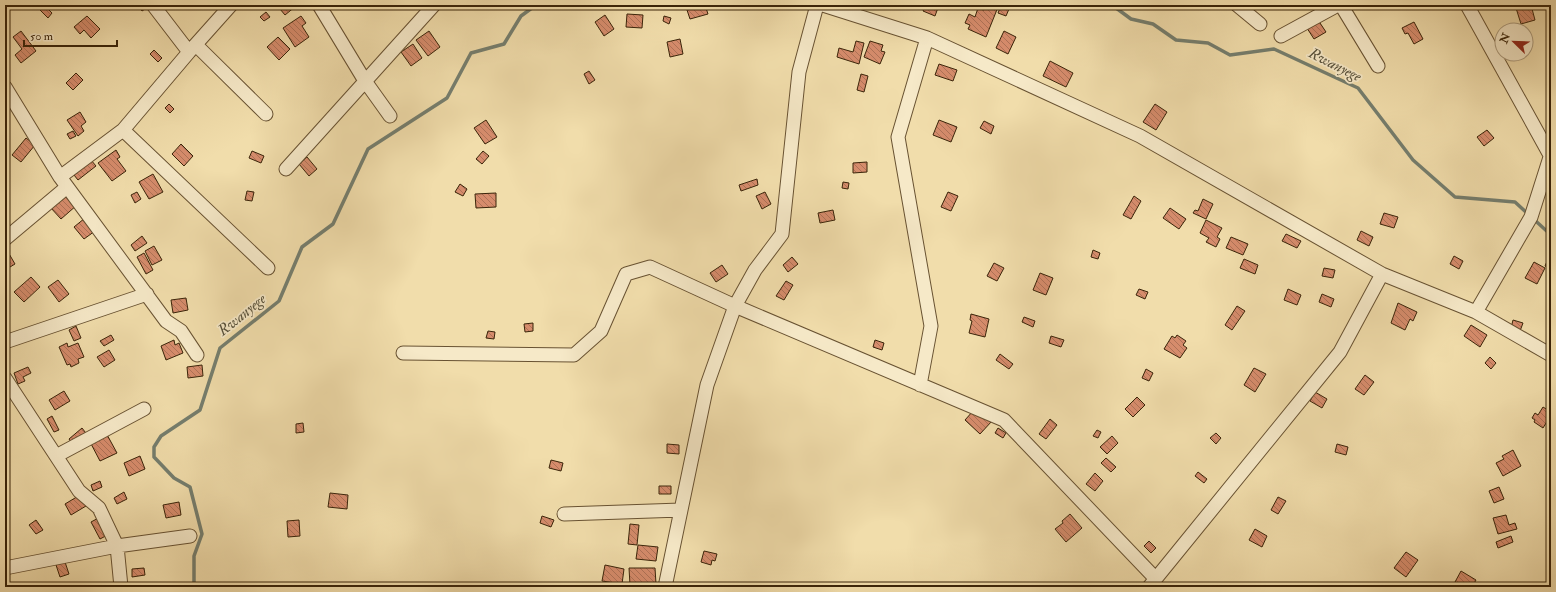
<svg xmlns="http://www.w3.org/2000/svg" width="1556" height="592" font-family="'IM FELL Double Pica',serif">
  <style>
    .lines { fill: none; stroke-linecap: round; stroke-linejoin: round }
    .stream { stroke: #757e6e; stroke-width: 3.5 }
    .building { fill: url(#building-back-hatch); stroke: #3a2409 }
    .minor-casing { stroke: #685232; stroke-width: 15 }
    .minor { stroke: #f6e9c8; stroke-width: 13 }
    .labels { text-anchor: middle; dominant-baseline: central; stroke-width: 3.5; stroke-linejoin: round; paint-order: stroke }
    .water-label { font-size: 15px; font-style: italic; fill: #57513b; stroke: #f6e9c8 }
  </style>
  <defs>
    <pattern id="building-back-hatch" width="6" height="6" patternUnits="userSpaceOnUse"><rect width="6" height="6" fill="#d68c6c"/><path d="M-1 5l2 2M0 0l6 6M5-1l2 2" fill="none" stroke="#af7257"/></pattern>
  </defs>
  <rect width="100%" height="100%" fill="#f1ddab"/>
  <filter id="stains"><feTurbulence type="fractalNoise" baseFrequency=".005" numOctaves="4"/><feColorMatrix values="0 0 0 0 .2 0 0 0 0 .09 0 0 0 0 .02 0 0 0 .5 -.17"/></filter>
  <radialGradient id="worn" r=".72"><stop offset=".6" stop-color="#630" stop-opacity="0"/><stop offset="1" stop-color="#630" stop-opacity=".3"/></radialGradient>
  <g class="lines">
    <!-- stream -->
    <path class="stream" d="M1112 5 1131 19 1153 24 1176 40 1208 43 1230 55 1274 49 1358 88 1413 160 1455 197 1515 202 1551 235
      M201 587 194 582V556L202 534 190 487 174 478 154 457V447L161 436 200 410 220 348 279 301 302 247 333 224 368 149 447 98 471 53 504 44 521 16 536 5"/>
  </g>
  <!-- building -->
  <path class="building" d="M42 5H44L52 13 48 18 38 8Z
    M137 5H151L142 11Z
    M284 5H295L296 6 285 15 280 9Z
    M691 5H705L708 14 690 19 686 7Z
    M926 5H939L935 16 923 11Z
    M986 5H993L998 7 986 37 968 29 970 25 965 23 969 14 975 17 978 8 984 10Z
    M1531 5 1535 20 1521 24 1516 8Z
    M1001 6 1009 9 1006 16 998 13Z
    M266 12 270 17 264 21 260 17Z
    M627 14 643 15 642 28 626 27Z
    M605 15 614 29 604 36 595 22Z
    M87 16 100 29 91 38 84 30 80 34 74 27Z
    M301 16 306 23 302 26 309 37 295 47 283 28Z
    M664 16 671 18 669 24 663 21Z
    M1316 17 1326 32 1314 39 1305 25Z
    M1414 22 1423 39 1414 44 1408 33 1405 34 1402 28Z
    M21 31 36 51 21 63 15 55 22 49 13 37Z
    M429 31 440 47 428 56 416 40Z
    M1004 31 1016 37 1008 54 996 48Z
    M278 37 290 49 279 60 267 47Z
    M680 39 683 54 670 57 667 42Z
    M856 41 864 43 859 64 837 57 839 48 853 52Z
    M870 41 883 45 881 51 885 52 880 64 864 57Z
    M413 44 422 58 411 66 401 52Z
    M154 50 162 58 158 62 150 54Z
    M1050 61 1073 73 1066 87 1043 76Z
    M939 64 957 70 953 81 935 75Z
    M589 71 595 80 589 84 584 74Z
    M76 73 83 80 73 90 66 83Z
    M861 74 868 76 864 92 857 90Z
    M169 104 174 109 170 113 165 108Z
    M1155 104 1167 112 1156 130 1143 122Z
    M80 112 86 122 81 126 84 131 78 136 67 120Z
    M486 120 497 137 485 144 474 128Z
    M939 120 957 127 951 142 933 135Z
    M984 121 994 126 991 134 980 128Z
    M1487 130 1494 138 1484 146 1477 137Z
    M73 131 76 136 70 139 67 134Z
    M26 138 35 145 21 162 12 155Z
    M181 144 193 156 184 166 172 154Z
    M116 150 120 157 117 159 126 171 112 181 98 163Z
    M252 151 264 156 261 163 249 158Z
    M483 151 489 156 482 164 476 159Z
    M307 157 317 169 309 176 299 164Z
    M91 160 96 166 78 180 74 175Z
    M867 162V172L853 173V163Z
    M153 174 163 192 149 199 139 182Z
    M757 179 758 185 741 191 739 185Z
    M843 182 849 183 848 189 842 188Z
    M460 184 467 189 463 196 455 192Z
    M247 191 254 192 252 201 245 200Z
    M137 192 141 199 135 203 131 195Z
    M765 192 771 204 762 209 756 196Z
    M948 192 958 196 951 211 941 207Z
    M66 193 77 205 61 219 50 207Z
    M496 193V207L476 208 475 194Z
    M1134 196 1141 201 1131 219 1123 215Z
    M1203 199 1213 204 1206 219 1193 213 1195 210 1198 211Z
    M1170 208 1186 219 1179 229 1163 218Z
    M833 210 835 220 820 223 818 213Z
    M1384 213 1398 217 1394 228 1380 224Z
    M85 218 95 231 84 239 74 227Z
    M1206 220 1222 228 1217 237 1220 239 1216 247 1206 242 1209 238 1200 233Z
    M1361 231 1373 237 1369 246 1357 240Z
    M1286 234 1301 241 1297 248 1282 241Z
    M142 236 147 243 135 251 131 245Z
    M1231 237 1248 244 1243 255 1226 248Z
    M154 246 162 260 152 265 145 251Z
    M1093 250 1100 253 1098 259 1091 257Z
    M8 252 15 264 5 270V254Z
    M144 253 153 270 146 274 137 257Z
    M1454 256 1463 261 1459 269 1450 264Z
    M792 257 798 264 788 272 783 265Z
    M1244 259 1258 265 1255 274 1240 268Z
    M1548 259 1551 260V269L1545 266Z
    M1534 262 1545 268 1537 284 1525 278Z
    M994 263 1004 268 997 281 987 276Z
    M722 265 728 274 716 282 710 273Z
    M1324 268 1335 270 1333 278 1322 276Z
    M1040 273 1053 278 1046 295 1033 290Z
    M31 277 40 287 24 302 14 292Z
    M58 280 69 294 59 302 48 287Z
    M786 281 793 285 784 300 776 296Z
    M1139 289 1148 292 1145 299 1136 295Z
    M1288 289 1301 295 1297 305 1284 300Z
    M1322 294 1334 299 1331 307 1319 302Z
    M186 298 188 310 173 313 171 300Z
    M1398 303 1417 312 1413 321 1410 319 1405 330 1391 323Z
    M1237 306 1245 311 1232 330 1225 325Z
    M971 314 989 319 985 337 969 333 972 321 970 320Z
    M1024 317 1035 321 1033 327 1022 322Z
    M1513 320 1523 323 1520 331 1511 328Z
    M533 323V331L525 332 524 324Z
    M1471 325 1487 335 1480 347 1464 336Z
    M76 326 81 338 74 341 69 330Z
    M488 331 495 332 494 339 486 338Z
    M111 335 114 340 104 346 100 341Z
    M1177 335 1186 341 1183 345 1187 348 1180 358 1164 349 1172 336 1175 338Z
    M1051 336 1064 340 1061 347 1049 343Z
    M174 340 175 345 179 343 183 353 166 360 161 346Z
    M875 340 884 343 882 350 873 347Z
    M67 343 68 347 78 343 84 357 78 359 79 363 71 367 70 364 67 365 59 347Z
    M109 350 115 360 104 367 97 357Z
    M1000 354 1013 364 1009 369 996 360Z
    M1490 357 1496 363 1491 369 1485 363Z
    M202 365 203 376 188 378 187 367Z
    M28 367 31 373 23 377 25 381 18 384 14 373Z
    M1254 368 1266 374 1255 392 1244 385Z
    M1146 369 1153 373 1149 381 1142 378Z
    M1365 375 1374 382 1364 395 1355 389Z
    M64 391 70 401 55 410 49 400Z
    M1315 392 1327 399 1322 408 1310 401Z
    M1137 397 1145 405 1133 417 1125 409Z
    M1543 407 1551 412V415L1543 428 1534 422 1535 420 1532 418 1535 413 1538 415Z
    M973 411 992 421 980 434 965 420Z
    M52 416 59 430 54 432 47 419Z
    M1050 419 1057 425 1046 439 1039 434Z
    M303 423 304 432 296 433V424Z
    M82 428 89 437 75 448 69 439Z
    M998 428 1006 433 1003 438 995 433Z
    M1097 430 1101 432 1098 438 1093 436Z
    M105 431 117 453 100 461 89 440Z
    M1216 433 1221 438 1216 444 1210 438Z
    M1112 436 1118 443 1107 454 1100 447Z
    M667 444 679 445V454L667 453Z
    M1337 444 1348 447 1346 455 1335 452Z
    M1513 450 1521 466 1503 476 1496 463 1504 459 1502 456Z
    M140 456 145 469 129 476 124 463Z
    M1106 458 1116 467 1111 472 1101 463Z
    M551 460 563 463 561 471 549 468Z
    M1198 472 1207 479 1204 483 1195 476Z
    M1095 473 1103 481 1095 491 1086 484Z
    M100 481 102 487 93 491 91 485Z
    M659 486H671V494H659Z
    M1499 487 1504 499 1494 503 1489 491Z
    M124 492 127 499 117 504 114 498Z
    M330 493 348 495 347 509 328 507Z
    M80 495 86 506 71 515 65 504Z
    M1278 497 1286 501 1278 514 1271 510Z
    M179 502 181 515 166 518 163 505Z
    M1070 514 1082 528 1066 542 1055 529 1063 523 1062 521Z
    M104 515 113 532 100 539 91 522Z
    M1506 515 1509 525 1515 523 1517 529 1498 534 1493 518Z
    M542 516 554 520 551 527 540 523Z
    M36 520 43 530 36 534 29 525Z
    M299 520 300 536 288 537 287 521Z
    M630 524 639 525 637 545 628 544Z
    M1255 529 1267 536 1262 547 1249 540Z
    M1511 536 1513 542 1498 548 1496 542Z
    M1149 541 1156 548 1151 553 1144 546Z
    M638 545 658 547 656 561 636 559Z
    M704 551 717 554 715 561 712 560 711 565 701 562Z
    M1406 552 1418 560 1406 577 1394 568Z
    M65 562 69 574 60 577 56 565Z
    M605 565 624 569 622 584 602 581Z
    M144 568 145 575 132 577V569Z
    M629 568H655L656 584 630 585Z
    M1461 571 1476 580 1472 587H1464L1455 582Z"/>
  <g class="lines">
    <defs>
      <path id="minor" d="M153 5 189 52
        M319 5 365 81 390 116
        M823 5 927 38 1140 136 1382 274 1476 312 1551 355
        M1237 5 1260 24
        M1341 5 1378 66
        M1467 5 1550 155
        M1281 36 1338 5
        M196 45 266 114
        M5 87 60 177 166 321 181 331 197 355
        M123 130 268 268
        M286 169 434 5
        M60 177 123 130 189 52 231 5
        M5 239 67 187
        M1476 312 1531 217 1551 154
        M5 342 147 294
        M403 353 574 355 601 331 626 274 650 267 735 306 1004 420 1156 579
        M5 378 79 491 99 508 117 546 121 587
        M920 385 931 326 898 137 927 38
        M56 456 144 409
        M564 514 681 510
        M5 568 117 546 190 536
        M665 587 707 385 735 306 755 270 782 234 799 72 817 5
        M1149 587 1340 352 1382 274"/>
    </defs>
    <!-- minor casing -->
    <use href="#minor" class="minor-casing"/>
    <!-- minor -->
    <use href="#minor" class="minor"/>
  </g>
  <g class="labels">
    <!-- water labels -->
    <g class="water-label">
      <text transform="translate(1335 65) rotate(27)">Rwanyege</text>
      <text transform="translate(242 315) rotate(-39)">Rwanyege</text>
    </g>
  </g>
  <!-- margin -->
  <rect width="1556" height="592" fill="none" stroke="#f1ddab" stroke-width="20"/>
  <rect x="6" y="6" width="1544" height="580" fill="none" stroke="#3a2409" stroke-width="2"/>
  <rect x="10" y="10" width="1536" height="572" fill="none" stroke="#3a2409"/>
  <!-- north arrow -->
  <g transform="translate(1514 42) rotate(293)"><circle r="19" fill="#f6e9c8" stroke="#ab9a7c"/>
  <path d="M0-3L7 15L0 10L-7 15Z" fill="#8f2418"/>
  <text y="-6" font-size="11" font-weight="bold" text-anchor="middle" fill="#3a2409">N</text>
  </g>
  <!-- scale -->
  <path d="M24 40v6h93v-6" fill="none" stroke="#3a2409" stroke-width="2"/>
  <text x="30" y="40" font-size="12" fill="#3a2409" stroke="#f6e9c8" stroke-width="3" paint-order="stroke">50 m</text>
  <rect width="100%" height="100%" filter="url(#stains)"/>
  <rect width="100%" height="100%" fill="url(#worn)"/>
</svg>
